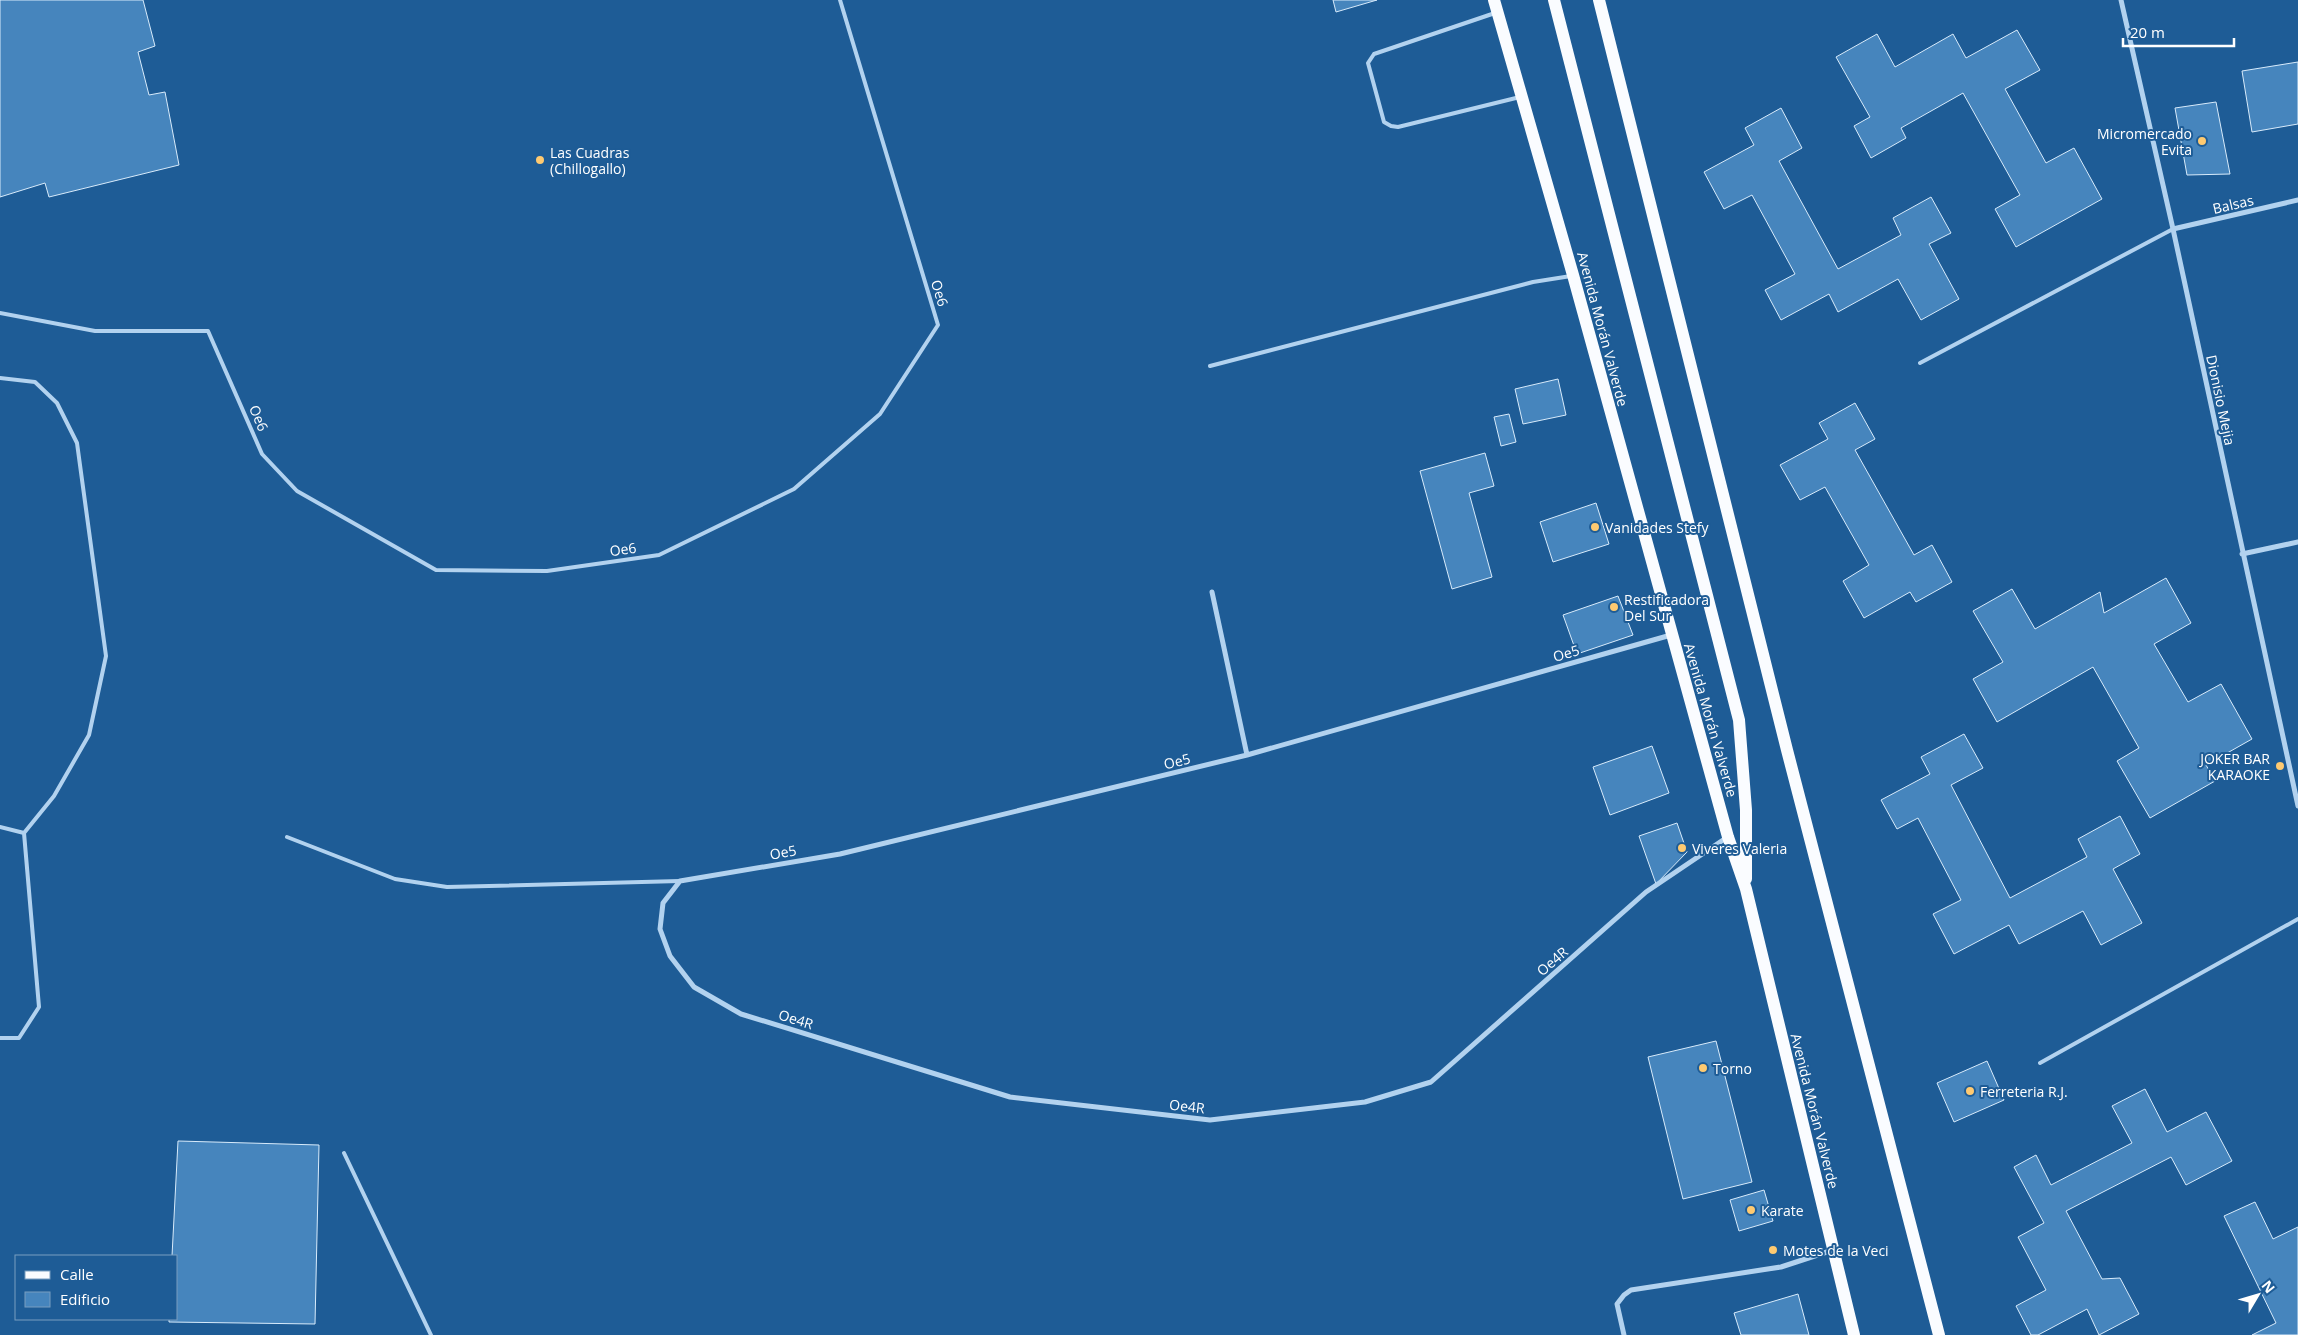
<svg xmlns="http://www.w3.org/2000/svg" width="2298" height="1335" font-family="'Open Sans',sans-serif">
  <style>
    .building { fill: #4685bd; stroke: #d8ebfb }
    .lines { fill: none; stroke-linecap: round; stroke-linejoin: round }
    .lane { stroke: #b2d2ef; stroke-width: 4 }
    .street { stroke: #b2d2ef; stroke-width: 5 }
    .primary { stroke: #fafcff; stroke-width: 12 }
    .poi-dot { fill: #feca71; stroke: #1e5c96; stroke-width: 2 }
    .labels { text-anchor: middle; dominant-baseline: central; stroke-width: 4; stroke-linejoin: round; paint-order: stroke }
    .poi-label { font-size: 14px; fill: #fff; stroke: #1e5c96; text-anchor: start }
    .street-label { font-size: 14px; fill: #fff; stroke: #1e5c96 }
  </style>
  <rect width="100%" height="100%" fill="#1e5c96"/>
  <!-- building -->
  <path class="building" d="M0 0H143L155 46 138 52 149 95 165 92 179 165 49 197 45 183 0 197Z
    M1333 0H1377L1336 12Z
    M2017 30 2040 70 2005 89 2046 163 2074 148 2102 199 2016 247 1995 209 2020 195 1963 93 1901 128 1906 138 1871 158 1854 126 1870 117 1836 57 1877 34 1895 67 1953 34 1966 58Z
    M2298 62V124L2252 132 2242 71Z
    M2216 102 2230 174 2187 175 2175 108Z
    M1781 108 1802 148 1779 161 1838 269 1901 235 1893 218 1931 197 1951 233 1929 244 1959 299 1921 320 1898 279 1838 312 1829 294 1781 320 1765 290 1795 274 1752 195 1724 209 1704 172 1754 145 1745 128Z
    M1558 379 1566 415 1523 424 1515 389Z
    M1855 403 1875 439 1855 450 1914 555 1932 545 1952 582 1916 602 1910 592 1864 618 1843 581 1869 565 1825 487 1800 500 1780 465 1828 439 1819 423Z
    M1509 414 1516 442 1501 446 1494 417Z
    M1485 453 1494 486 1469 493 1492 577 1452 589 1420 471Z
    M1596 503 1609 544 1553 562 1540 522Z
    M2166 578 2191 623 2154 644 2188 702 2221 684 2252 739 2206 765 2215 781 2150 818 2117 761 2139 748 2093 667 1997 722 1973 679 2003 662 1973 611 2012 589 2035 629 2100 592 2104 613Z
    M1618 596 1633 635 1577 654 1563 615Z
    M1964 734 1983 768 1951 785 2010 898 2087 857 2078 839 2120 816 2140 854 2113 869 2142 923 2101 945 2083 911 2019 944 2009 925 1954 954 1933 914 1961 900 1918 818 1897 829 1881 800 1930 774 1921 757Z
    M1652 746 1669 793 1610 815 1593 767Z
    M1677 823 1687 852 1656 884 1639 836Z
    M1716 1041 1752 1182 1683 1199 1648 1057Z
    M1987 1061 2004 1100 1954 1122 1937 1083Z
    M2145 1089 2167 1132 2206 1112 2232 1161 2186 1185 2171 1157 2066 1211 2102 1279 2120 1278 2139 1314 2099 1335 2087 1309 2038 1335H2031L2016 1306 2046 1290 2018 1237 2044 1223 2014 1167 2036 1155 2051 1185 2132 1143 2112 1106Z
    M178 1141 319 1145 315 1324 169 1322V1319H176V1256H172Z
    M1764 1190 1773 1221 1739 1231 1730 1200Z
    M2255 1202 2273 1239 2298 1227V1335H2252L2276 1323 2224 1216Z
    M1798 1294 1809 1335H1741L1734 1313Z"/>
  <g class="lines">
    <!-- lane -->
    <path class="lane" d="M1495 13 1374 54 1368 63 1384 122 1391 126 1398 127 1520 97
      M0 313 95 331H208L262 454 297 491 436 570 547 571 659 555 794 489 880 414 938 325 840 0
      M1920 363 2173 229
      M1210 366 1533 282 1571 276
      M0 378 35 382 57 403 77 443 106 656 89 735 54 796 24 833 39 1007 19 1038H0
      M0 827 24 833
      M287 837 395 879 447 887 680 881
      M2040 1063 2298 919
      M344 1153 431 1335"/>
    <!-- street -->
    <path class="street" d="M2121 0 2173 229 2298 806
      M2173 229 2298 200
      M2242 554 2298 542
      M1212 592 1247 755
      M1671 635 1247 755 840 854 680 881 663 903 660 929 670 956 694 987 741 1014 1010 1097 1210 1120 1365 1102 1431 1082 1646 892 1726 838
      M1624 1335 1617 1304 1624 1295 1631 1290 1781 1267 1833 1250"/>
    <!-- primary -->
    <path class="primary" d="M1494 0 1573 275 1728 837 1746 889 1854 1335
      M1554 0 1739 720 1746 810V879
      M1599 0 1787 750 1939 1335"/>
  </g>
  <!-- markers -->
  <g class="poi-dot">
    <circle cx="2202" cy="141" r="5"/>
    <circle cx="540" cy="160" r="5"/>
    <circle cx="1595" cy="527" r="5"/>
    <circle cx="1614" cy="607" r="5"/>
    <circle cx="2280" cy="766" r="5"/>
    <circle cx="1682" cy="848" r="5"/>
    <circle cx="1703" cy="1068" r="5"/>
    <circle cx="1970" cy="1091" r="5"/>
    <circle cx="1751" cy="1210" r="5"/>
    <circle cx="1773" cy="1250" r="5"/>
  </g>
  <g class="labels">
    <!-- poi labels -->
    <g class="poi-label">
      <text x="2192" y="133" text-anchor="end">Micromercado<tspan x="2192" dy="16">Evita</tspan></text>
      <text x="550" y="152">Las Cuadras<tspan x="550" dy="16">(Chillogallo)</tspan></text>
      <text x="1605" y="527">Vanidades Stefy</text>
      <text x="1624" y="599">Restificadora<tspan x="1624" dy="16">Del Sur</tspan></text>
      <text x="2270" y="758" text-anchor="end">JOKER BAR<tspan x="2270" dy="16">KARAOKE</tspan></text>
      <text x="1692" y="848">Viveres Valeria</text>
      <text x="1713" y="1068">Torno</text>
      <text x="1980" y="1091">Ferreteria R.J.</text>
      <text x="1761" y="1210">Karate</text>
      <text x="1783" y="1250">Motes de la Veci</text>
    </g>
    <!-- street labels -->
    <g class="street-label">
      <text transform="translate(2233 204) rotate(-13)">Balsas</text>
      <text transform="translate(940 293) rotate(73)">Oe6</text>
      <text transform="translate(1603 329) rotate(75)">Avenida Morán Valverde</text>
      <text transform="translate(2221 400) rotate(78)">Dionisio Mejia</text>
      <text transform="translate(259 418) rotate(67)">Oe6</text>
      <text transform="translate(623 549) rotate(-8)">Oe6</text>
      <text transform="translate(1566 653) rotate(-16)">Oe5</text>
      <text transform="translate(1711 720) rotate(74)">Avenida Morán Valverde</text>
      <text transform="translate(1177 761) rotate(-14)">Oe5</text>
      <text transform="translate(783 852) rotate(-10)">Oe5</text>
      <text transform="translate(1552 961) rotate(-41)">Oe4R</text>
      <text transform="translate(796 1019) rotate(17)">Oe4R</text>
      <text transform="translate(1187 1106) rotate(6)">Oe4R</text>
      <text transform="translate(1815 1111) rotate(76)">Avenida Morán Valverde</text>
    </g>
  </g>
  <!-- legend -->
  <rect x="15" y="1255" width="162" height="65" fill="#1e5c96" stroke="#789dc0"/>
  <rect x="25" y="1271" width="25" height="8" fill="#fafcff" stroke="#789dc0"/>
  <text x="60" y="1280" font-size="15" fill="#ffffff">Calle</text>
  <rect x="25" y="1292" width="25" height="15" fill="#4685bd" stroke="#789dc0"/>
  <text x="60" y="1305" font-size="15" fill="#ffffff">Edificio</text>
  <!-- north arrow -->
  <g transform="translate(2258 1295) rotate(52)" stroke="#1e5c96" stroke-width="4" paint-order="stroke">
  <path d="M0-4L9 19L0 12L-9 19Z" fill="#ffffff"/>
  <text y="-8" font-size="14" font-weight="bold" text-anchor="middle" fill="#ffffff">N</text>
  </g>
  <!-- scale -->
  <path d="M2123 38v8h111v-8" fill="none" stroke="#ffffff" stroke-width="2.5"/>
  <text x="2130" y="38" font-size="15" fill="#ffffff" stroke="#1e5c96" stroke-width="4" paint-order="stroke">20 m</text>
</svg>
